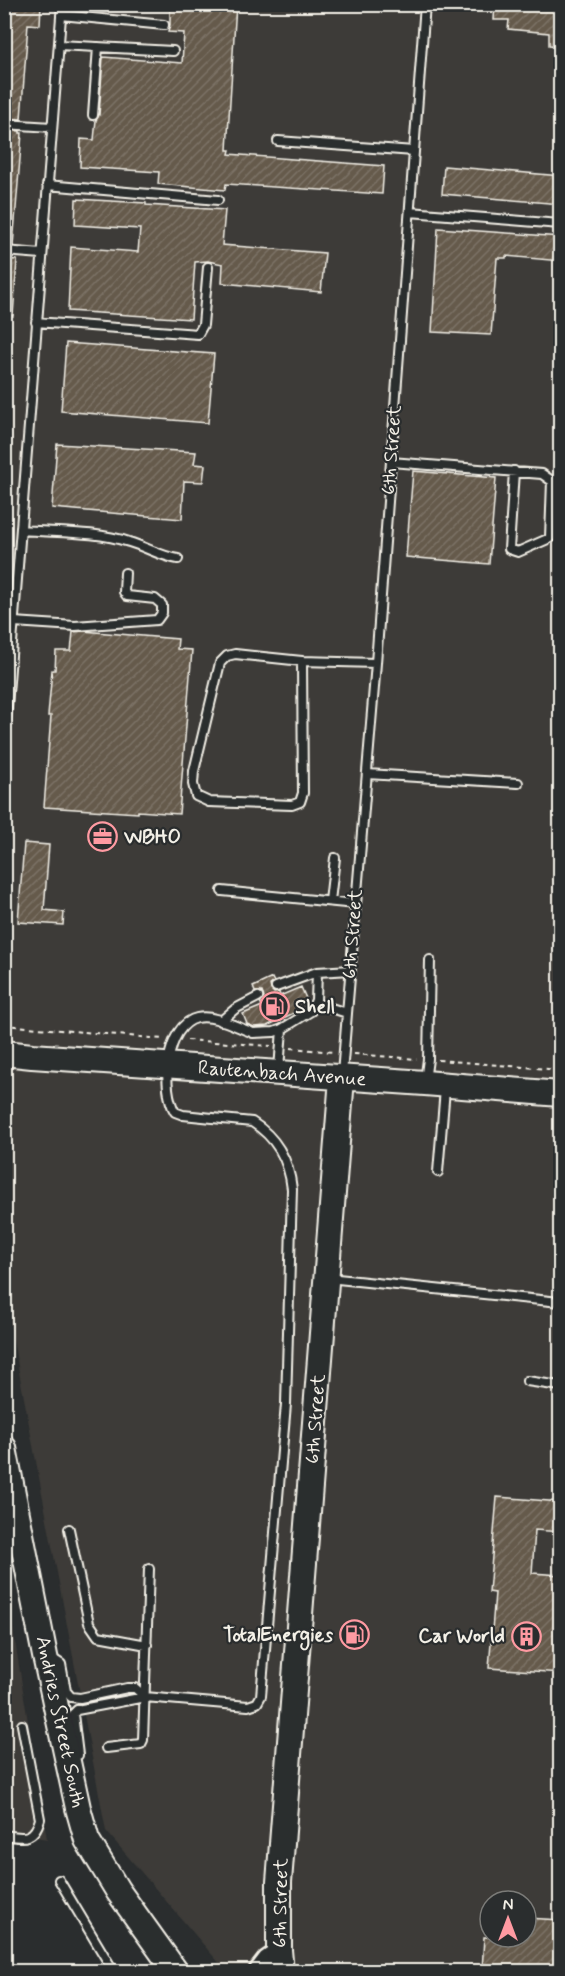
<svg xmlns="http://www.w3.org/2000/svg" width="565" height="1976" font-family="Mynerve,sans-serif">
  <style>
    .built { fill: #3c3a37; fill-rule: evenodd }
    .building { fill: url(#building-hatch); stroke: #f4f1e8; stroke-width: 1.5 }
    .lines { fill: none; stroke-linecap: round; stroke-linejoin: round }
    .lane-casing { stroke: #f4f1e8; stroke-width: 12 }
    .street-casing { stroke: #f4f1e8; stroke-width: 20 }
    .primary-casing { stroke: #f4f1e8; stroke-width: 28 }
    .path { stroke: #f4f1e8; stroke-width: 2; stroke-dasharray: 4.5 4.5; stroke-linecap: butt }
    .lane { stroke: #2a2d2e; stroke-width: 8 }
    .street { stroke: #2a2d2e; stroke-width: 15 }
    .primary { stroke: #2a2d2e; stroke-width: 24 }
    .labels { text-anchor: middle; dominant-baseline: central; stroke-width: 4.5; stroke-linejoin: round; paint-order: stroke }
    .street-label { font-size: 20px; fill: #f4f1e8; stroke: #2a2d2e }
    .poi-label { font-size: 20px; font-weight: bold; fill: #f4f1e8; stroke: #2a2d2e; text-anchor: start }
  </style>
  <defs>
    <pattern id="building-hatch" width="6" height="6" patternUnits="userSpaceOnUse" patternTransform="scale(1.5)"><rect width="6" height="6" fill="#655a4c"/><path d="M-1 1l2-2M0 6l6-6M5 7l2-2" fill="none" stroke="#7c7266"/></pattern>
  </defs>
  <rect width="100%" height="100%" fill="#2a2d2e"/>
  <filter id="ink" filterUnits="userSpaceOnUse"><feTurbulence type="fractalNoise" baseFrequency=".0167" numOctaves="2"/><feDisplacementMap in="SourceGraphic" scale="12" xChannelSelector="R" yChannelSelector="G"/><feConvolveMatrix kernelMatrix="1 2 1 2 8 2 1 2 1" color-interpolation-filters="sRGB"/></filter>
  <g filter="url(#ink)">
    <!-- built -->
    <path class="built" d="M4 5H560V1971H226L106 1831 5 1298ZM490 1901H526V1937H490Z
      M5 1579 47 1839 5 1832Z"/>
    <!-- building -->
    <path class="building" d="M4 4H41L40 25 28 24 21 119 4 118Z
      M170 4H236L227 150H230L229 154 384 166 382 194 226 184 225 190 158 184 159 172 80 167 81 139 94 140 96 120 99 115 103 57 182 63 184 33 168 32 170 25Z
      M495 4H561V46L549 45V33L508 29 509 20H494Z
      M4 130 20 131V133H22L13 246 4 245Z
      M444 166 561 176V204L442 194Z
      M76 199 146 203V205L225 210 222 245 325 253 321 292 222 283 223 264 208 261 195 262 191 319 68 311 71 247 138 252 140 229 75 225Z
      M438 228 561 237V261L506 256V258H497L491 335 432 332Z
      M4 259 17 260 13 316H4Z
      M66 343 214 354 208 423 61 411Z
      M57 444 196 452 194 464 205 465 203 482 184 481 182 519 52 508Z
      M413 471 496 478 489 564 406 557Z
      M83 631 178 639 177 649 192 650 179 814 138 811V813L44 807 51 716H48L52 670H55L56 651H71L73 632Z
      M24 843 49 845 44 910 64 912 63 925 18 922Z
      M272 978 274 982 270 985 271 990 274 993 279 992 280 996 301 987 308 1003 306 1007 267 1026 254 1027 247 1024 243 1014 262 1006 260 1002 264 998 262 992H255L253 987Z
      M497 1497 561 1502V1532L535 1530 532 1573 561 1575V1673L489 1668 495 1593 489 1592Z
      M526 1918 561 1920V1971H482L484 1937H526Z"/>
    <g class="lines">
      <defs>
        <path id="lane" d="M61 15 164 25
          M59 45 173 51
          M93 115 98 47
          M4 124 52 127
          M278 141 414 151
          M47 185 218 200
          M410 212 560 224
          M4 251 42 254
          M36 322 198 334 203 325 208 267
          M391 462 542 474 552 481 550 538 518 552 509 549 514 471
          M21 530C57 533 95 531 129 542 146 547 160 556 178 559
          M14 622 75 626 157 620 162 613V605L155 599 127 596 124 592 125 573
          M302 661 235 654 227 656 220 663 194 771 193 784 196 796 209 802 292 805 300 802 303 793 302 661 376 663
          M4 745 62 4
          M367 774 518 783
          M222 891 356 904
          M330 901 335 858
          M276 987 317 972 351 970
          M315 1003 347 1013
          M221 1021 235 1009 258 997
          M253 1033 274 1032 282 1029 311 1011 316 1000 317 972
          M279 1070 282 1029
          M342 1074 376 663 425 4
          M425 1081 428 1059 430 960
          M438 1172 445 1089
          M328 1278 560 1302
          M527 1381 560 1386
          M69 1529 89 1623 98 1636 147 1645
          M50 1657 61 1664 66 1691 71 1697 80 1698 127 1688H135L145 1697
          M106 1748 141 1744 143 1740 149 1569
          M78 1755 73 1714 77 1710 145 1697 248 1706 257 1703 261 1696 286 1404 292 1189C289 1161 276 1137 252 1122L183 1115 175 1112C161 1089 165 1026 197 1018 214 1014 236 1027 251 1032
          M4 1835C23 1838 34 1841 40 1819L22 1725
          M59 1880 114 1972"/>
        <path id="street" d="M256 1972 266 1959 279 1950"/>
        <path id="primary" d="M4 1053 32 1056 425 1083 560 1094
          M4 1448 45 1656 78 1808 87 1840 118 1891 176 1972
          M281 1972 279 1950V1882L342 1078"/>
      </defs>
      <!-- lane casing -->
      <use href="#lane" class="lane-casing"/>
      <!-- street casing -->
      <use href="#street" class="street-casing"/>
      <!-- primary casing -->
      <use href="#primary" class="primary-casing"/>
      <!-- path -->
      <path class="path" d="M4 1025 163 1039
        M187 1040 271 1046
        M291 1048 333 1052
        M354 1054 417 1059
        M438 1060 560 1070"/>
      <!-- lane -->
      <use href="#lane" class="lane"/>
      <!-- street -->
      <use href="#street" class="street"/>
      <!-- primary -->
      <use href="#primary" class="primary"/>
    </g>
  </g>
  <!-- icons -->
  <defs>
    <symbol id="office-ring" viewBox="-11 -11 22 22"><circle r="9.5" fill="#2a2d2e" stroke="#ff9aa2" stroke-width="1.5"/><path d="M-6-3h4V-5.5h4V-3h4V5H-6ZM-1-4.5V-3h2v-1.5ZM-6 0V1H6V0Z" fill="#ff9aa2"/></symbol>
    <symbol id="fuel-ring" viewBox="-11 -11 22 22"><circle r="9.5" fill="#2a2d2e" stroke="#ff9aa2" stroke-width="1.5"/><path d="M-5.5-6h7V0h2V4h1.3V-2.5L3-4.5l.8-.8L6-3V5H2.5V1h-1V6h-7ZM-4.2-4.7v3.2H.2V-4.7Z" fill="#ff9aa2"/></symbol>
    <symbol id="building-ring" viewBox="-11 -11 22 22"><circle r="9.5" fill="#2a2d2e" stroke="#ff9aa2" stroke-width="1.5"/><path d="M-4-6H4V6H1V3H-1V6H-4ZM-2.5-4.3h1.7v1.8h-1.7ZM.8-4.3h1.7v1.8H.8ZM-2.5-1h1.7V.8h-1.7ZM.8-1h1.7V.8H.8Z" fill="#ff9aa2"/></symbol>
  </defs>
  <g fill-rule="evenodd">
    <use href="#office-ring" x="86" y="820" width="33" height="33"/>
    <use href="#fuel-ring" x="258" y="990" width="33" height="33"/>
    <use href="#fuel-ring" x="338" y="1618" width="33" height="33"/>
    <use href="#building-ring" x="510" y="1620" width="33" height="33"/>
  </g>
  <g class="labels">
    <!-- street labels -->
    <g class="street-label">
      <text transform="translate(392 450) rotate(-86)">6th Street</text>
      <text transform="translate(353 934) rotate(-86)">6th Street</text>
      <text transform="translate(282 1074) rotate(4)">Rautenbach Avenue</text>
      <text transform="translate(316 1419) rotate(-86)">6th Street</text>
      <text transform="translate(60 1722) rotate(78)">Andries Street South</text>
      <text transform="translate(281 1903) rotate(-89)">6th Street</text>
    </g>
    <!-- poi labels -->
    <g class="poi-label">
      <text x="124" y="837">WBHO</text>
      <text x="295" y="1007">Shell</text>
      <text x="333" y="1635" text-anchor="end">TotalEnergies</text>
      <text x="505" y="1636" text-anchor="end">Car World</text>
    </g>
  </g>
  <!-- margin -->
  <rect width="565" height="1976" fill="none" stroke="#2a2d2e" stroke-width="24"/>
  <rect x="12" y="12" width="541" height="1952" fill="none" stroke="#f4f1e8" stroke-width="2" filter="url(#ink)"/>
  <!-- north arrow -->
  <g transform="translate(508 1919)"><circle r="28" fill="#2a2d2e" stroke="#7b7b78" stroke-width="1.5"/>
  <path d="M0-4.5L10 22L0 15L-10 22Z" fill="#ff9aa2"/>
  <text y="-9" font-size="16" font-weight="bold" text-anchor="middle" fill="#f4f1e8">N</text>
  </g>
</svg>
